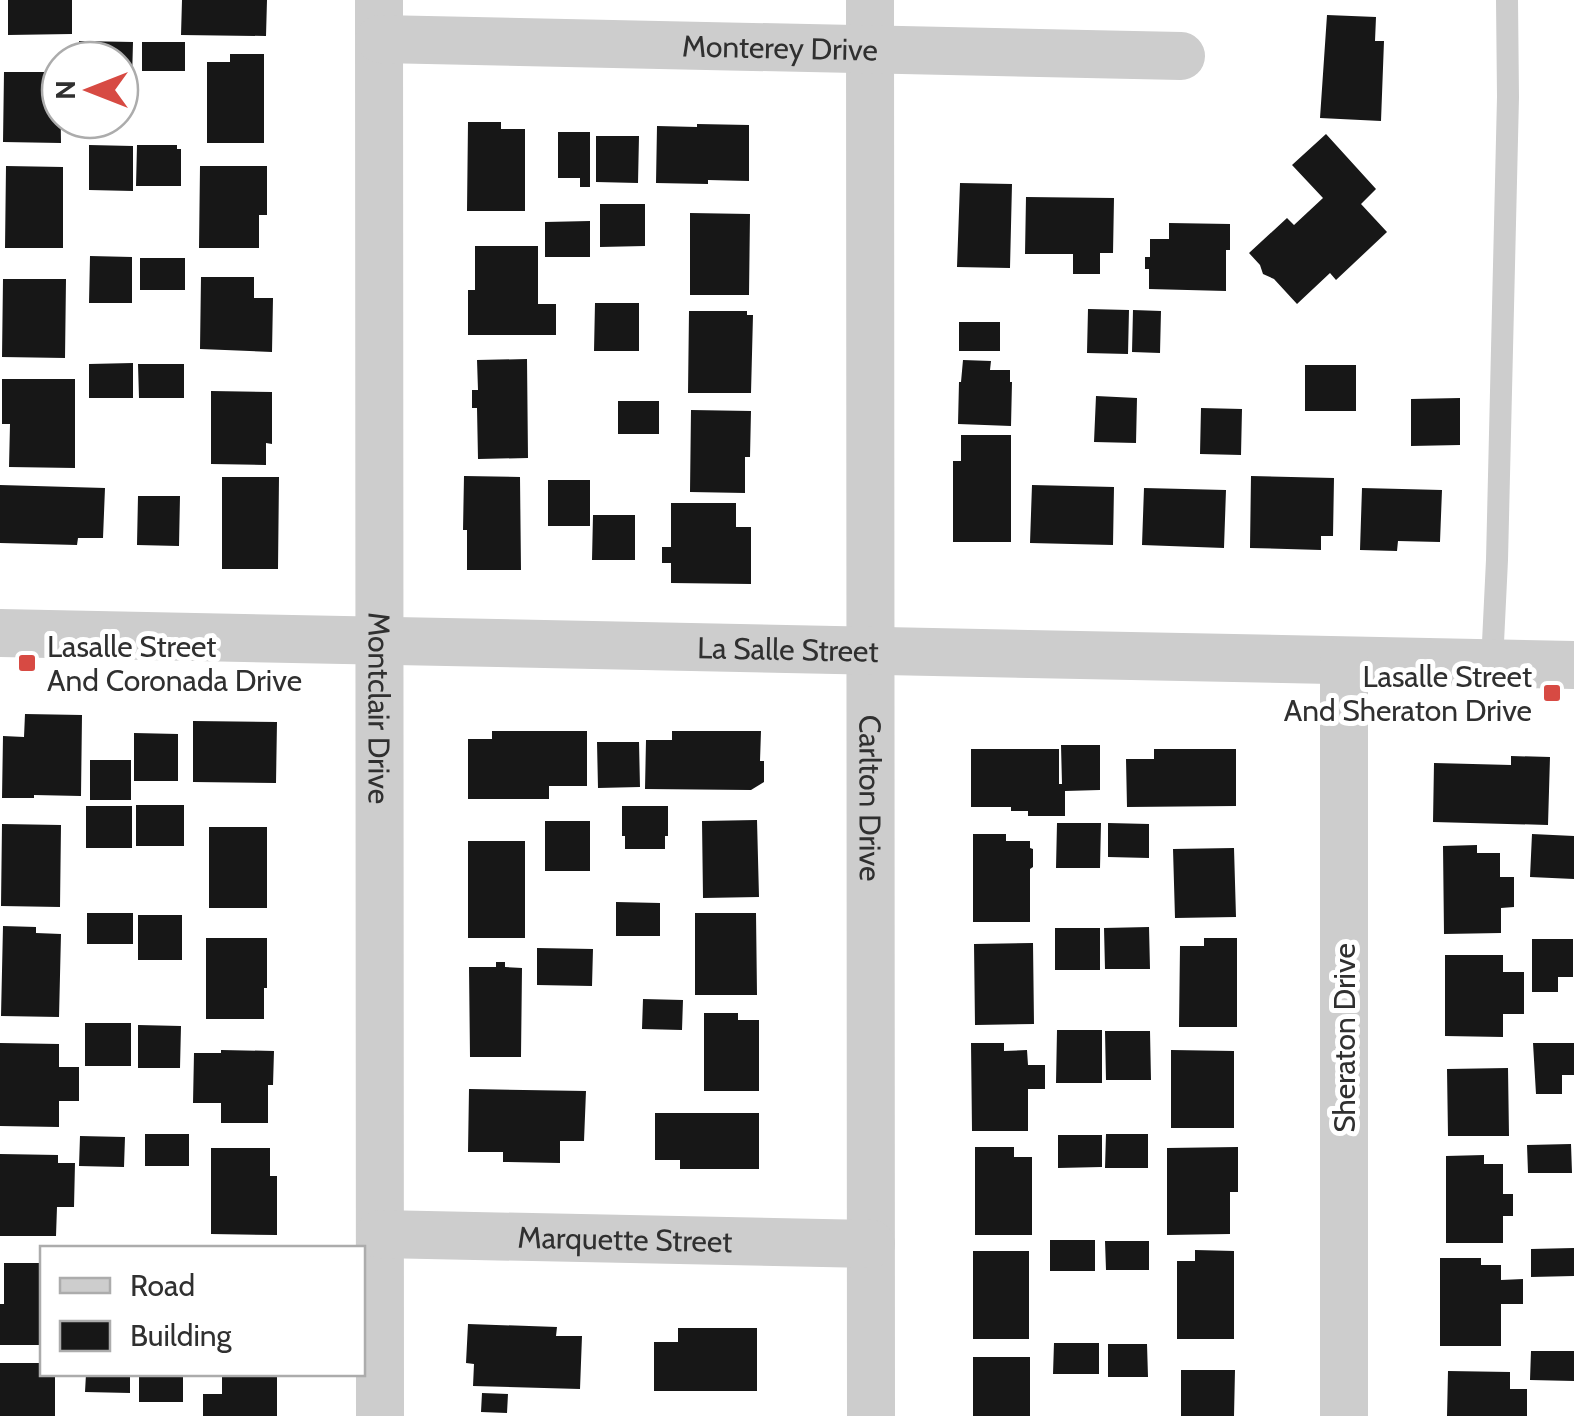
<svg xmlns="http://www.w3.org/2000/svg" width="1574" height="1416" font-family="Cabin,sans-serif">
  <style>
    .building { fill: #171717 }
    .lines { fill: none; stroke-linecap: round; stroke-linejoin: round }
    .lane { stroke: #cdcdcd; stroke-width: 22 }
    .street { stroke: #cdcdcd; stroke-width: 48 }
    .poi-dot { fill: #d74a43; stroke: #fff; stroke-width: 4 }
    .labels { text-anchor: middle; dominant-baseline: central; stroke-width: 10; stroke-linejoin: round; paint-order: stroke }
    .street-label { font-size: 30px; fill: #303030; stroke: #fff }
    .poi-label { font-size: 30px; fill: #303030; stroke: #fff; text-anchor: start }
  </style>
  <rect width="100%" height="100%" fill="#fff"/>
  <!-- building -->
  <path class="building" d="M8 0H72V34L8 35Z
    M182 0H267L266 36 181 35Z
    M1327 15 1376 17 1375 41H1384L1381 121 1320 118Z
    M79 41 133 42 132 80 120 79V60H79Z
    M142 42H185V71H142Z
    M230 54H264V143H207V62H230Z
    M4 72H60L61 143 3 142Z
    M468 122H501V129H525V211H467Z
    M697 124 749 125V181L708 180V184L656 183 657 126 697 127Z
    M558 132H590V187H580V178H558Z
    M1326 134 1376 189 1361 204 1387 232 1336 280 1330 273 1297 304 1274 279 1263 274 1260 265 1249 253 1287 218 1294 225 1323 198 1292 165Z
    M596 136H639L638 183 596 182Z
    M89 145 133 146V191L89 190Z
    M137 145H177V149H181V186H136Z
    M6 166 63 167V248H5Z
    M200 166H267V215H259V248H199Z
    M960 183 1012 184 1010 268 957 267Z
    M1026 197 1114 198 1113 253H1100V274H1073V254H1025Z
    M600 204H645V246L600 247Z
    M690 213 750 214 749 295H690Z
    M590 221V257H545V222Z
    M1169 223 1230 224V250H1226V291L1149 289V269H1145V257H1150V239H1169Z
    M475 246H538V304H556V335H468V290H475Z
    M90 256 132 257V303H89Z
    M140 258H185V290H140Z
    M201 277H254V298H273L272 352 200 349Z
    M3 279H66L65 358 2 357Z
    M595 303H639V351H594Z
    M1088 309 1129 310 1128 354 1087 353Z
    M1133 310 1161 311 1160 353 1132 352Z
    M689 311H747V315H753L751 393H688Z
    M959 322H1000V351H959Z
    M527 359 528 458 478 459 477 408H472V390H478L477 360Z
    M963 360 991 361 990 370H1010V382H1012L1011 426 958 424 959 382H961Z
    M133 363V398H89V364Z
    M138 364H184V398H139Z
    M1305 365H1356V411H1305Z
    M2 379H75V468L9 467 10 424H2Z
    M211 391 272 392V444L266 443V465L211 464Z
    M1096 396 1137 398 1136 443 1094 442Z
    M1460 398V445L1411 446V399Z
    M618 401H659V434H618Z
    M1201 408 1242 409 1241 455 1200 454Z
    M691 410 751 411 750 457H745V493L690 492Z
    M961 435H1011V542H953V461H961Z
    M464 476 520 477 521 570H467V530H463Z
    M1251 476 1334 478 1333 536H1321V550L1250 548Z
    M222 477H279L278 569H222Z
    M548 480H590V526H548Z
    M0 485 105 488 103 538H78L77 545 0 543Z
    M1032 485 1114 487 1113 545 1030 543Z
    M1144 488 1226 490 1224 548 1142 545Z
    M1362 488 1442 490 1440 542 1398 541 1397 551 1360 550Z
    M138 496H180L179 546 137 545Z
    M671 503H736V527H751V584L671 583V563H662V547H671Z
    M593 515H635V560H592Z
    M25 714 82 715 81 796 34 795V798H2L3 736 24 737Z
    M193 721 277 722 276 783 193 782Z
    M492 731H587V786H549V799H468V739H492Z
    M672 731H761L760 761H764V782L751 790 645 789 646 740H672Z
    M134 733 178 734V781H134Z
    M597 742H639L640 787 598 788Z
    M1061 745H1100V790L1065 791V816H1028V811H1011V807H971V749H1059V784H1062Z
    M1154 749H1236V806L1127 807 1126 759H1154Z
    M1511 756 1550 757 1548 825 1433 822 1434 763 1511 765Z
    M90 760H131V800H90Z
    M136 805H184V846H136Z
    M86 806H132V848H86Z
    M622 806H668V836H665V849H625V836H622Z
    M757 820 759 897 703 898 702 821Z
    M545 821H590V871H545Z
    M1057 823H1101L1100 868H1056Z
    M1108 823 1149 824V858L1108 857Z
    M2 824 61 825 60 907 1 906Z
    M209 827H267V908H209Z
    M973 834H1006V841H1030V848L1033 849V867L1030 869V922H973Z
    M1532 834 1574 836V879L1530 877Z
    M468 841H525V938H468Z
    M1477 845V853H1500V877H1514V907L1501 908V933L1444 934 1443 846Z
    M1234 848 1236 917 1175 918 1173 849Z
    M616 902 660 903V936H616Z
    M87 913H133V944H87Z
    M695 913H756L757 995H695Z
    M138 915H182V960H138Z
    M3 926 36 927V933L61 934 59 1017 1 1016Z
    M1149 927 1150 969H1105L1104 928Z
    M1055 928H1100V970H1055Z
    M206 938H267V988H264V1019H206Z
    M1204 938H1237V1027H1179L1180 946H1204Z
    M1532 939H1573V977H1558V992H1532Z
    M1033 943 1034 1024 975 1025 974 944Z
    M537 948 593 949 592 986 537 985Z
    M1445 955H1503V972H1524V1014H1503V1037L1445 1036Z
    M496 962H505V967L522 968 521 1057H470L469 967H496Z
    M643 999 683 1000 682 1030 642 1029Z
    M704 1013H738V1020H759V1091H704Z
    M85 1023H131V1066H85Z
    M138 1025 181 1026 180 1068H138Z
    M1057 1030H1102V1083H1056Z
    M1105 1031H1150L1151 1080H1106Z
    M0 1043 59 1044V1067H79V1101H59V1127L0 1126Z
    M971 1043H1004V1051L1027 1050 1028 1065H1045V1089H1028V1131H972Z
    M1533 1043H1574V1075H1562V1094H1536Z
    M221 1050 274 1051 273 1085H268V1123H221V1103H193L194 1053H221Z
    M1171 1050 1234 1051V1128H1171Z
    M1508 1068 1509 1136H1448L1447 1069Z
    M469 1089 586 1091 584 1141H560V1163L503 1162V1152H468Z
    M655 1113H759V1169H680V1160H655Z
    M145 1134H189V1166H145Z
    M1106 1134H1148V1168H1105Z
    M1058 1135H1102V1167L1058 1168Z
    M80 1136 125 1137 124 1167 79 1166Z
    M1571 1144 1572 1173H1528L1527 1145Z
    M975 1147H1014V1157H1032V1235H975Z
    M1238 1147V1192H1230V1234L1167 1235V1148Z
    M211 1148H270V1176H277V1235L211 1234Z
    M0 1154 58 1155V1163H75L74 1207H57L56 1236H0Z
    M1484 1155V1164H1503V1194H1513V1216H1503V1243H1446V1156Z
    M1050 1240H1095V1271H1050Z
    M1105 1241H1149V1270H1106Z
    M1574 1248V1276L1531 1277V1249Z
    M1195 1250 1234 1251V1339H1177V1261H1195Z
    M973 1251H1029V1339H973Z
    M1440 1258H1481V1265H1501V1280L1523 1279V1304H1501V1346H1440Z
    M4 1263H42V1345H0V1304H4Z
    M468 1324 557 1327 556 1336H582L580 1389 473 1386 474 1364 466 1363Z
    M678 1328H757V1391H654V1342H678Z
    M1054 1343H1099V1374H1053Z
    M1108 1344H1147L1148 1377H1108Z
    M1531 1351H1574V1381L1530 1380Z
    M973 1357H1030V1416H973Z
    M0 1363H42V1374H55V1416H0Z
    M1181 1370H1235L1234 1416H1181Z
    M1448 1371 1510 1372V1389H1527V1416H1447Z
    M86 1374H130V1393L85 1392Z
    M139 1374H183V1402H139Z
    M222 1374H277V1416H203V1394H222Z
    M482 1393 508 1394 507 1413 481 1412Z"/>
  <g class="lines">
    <!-- lane -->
    <path class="lane" d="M1492 663 1497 560 1508 97 1507 0"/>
    <!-- street -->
    <g class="street">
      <path id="s1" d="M379 0 380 1416"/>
      <path id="s2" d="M870 0 871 1416"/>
      <path id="s3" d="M380 39 1181 56"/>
      <path id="s4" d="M0 633 1574 665"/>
      <path d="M1344 661V1416"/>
      <path id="s5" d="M380 1234 871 1244"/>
    </g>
  </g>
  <!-- markers -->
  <g class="poi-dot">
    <rect x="17" y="653" width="20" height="20" rx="5"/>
    <rect x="1542" y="683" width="20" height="20" rx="5"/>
  </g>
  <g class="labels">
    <!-- street labels -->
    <g class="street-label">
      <text stroke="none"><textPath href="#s3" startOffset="400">Monterey Drive</textPath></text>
      <text stroke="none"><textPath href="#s4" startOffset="788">La Salle Street</textPath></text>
      <text stroke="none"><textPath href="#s1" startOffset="708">Montclair Drive</textPath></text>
      <text stroke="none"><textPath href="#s2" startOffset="798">Carlton Drive</textPath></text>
      <text transform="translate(1344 1038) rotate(-90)">Sheraton Drive</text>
      <text stroke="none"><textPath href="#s5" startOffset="245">Marquette Street</textPath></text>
    </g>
    <!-- poi labels -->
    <g class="poi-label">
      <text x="47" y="646">Lasalle Street<tspan x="47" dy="34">And Coronada Drive</tspan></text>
      <text x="1532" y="676" text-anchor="end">Lasalle Street<tspan x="1532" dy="34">And Sheraton Drive</tspan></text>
    </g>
  </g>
  <!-- legend -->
  <rect x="40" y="1246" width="325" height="130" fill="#ffffff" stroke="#acacac" stroke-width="2.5"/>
  <rect x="60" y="1278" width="50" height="15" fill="#cdcdcd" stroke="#acacac" stroke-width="2.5"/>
  <text x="130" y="1296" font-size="30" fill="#303030">Road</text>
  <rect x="60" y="1321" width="50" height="30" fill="#171717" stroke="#acacac" stroke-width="2.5"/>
  <text x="130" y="1346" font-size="30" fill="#303030">Building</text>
  <!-- north arrow -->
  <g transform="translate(90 90) rotate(270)"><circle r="48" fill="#ffffff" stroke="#acacac" stroke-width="2.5"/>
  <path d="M0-8L18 38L0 25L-18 38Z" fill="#d74a43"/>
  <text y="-15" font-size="28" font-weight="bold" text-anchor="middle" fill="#303030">N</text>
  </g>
</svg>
